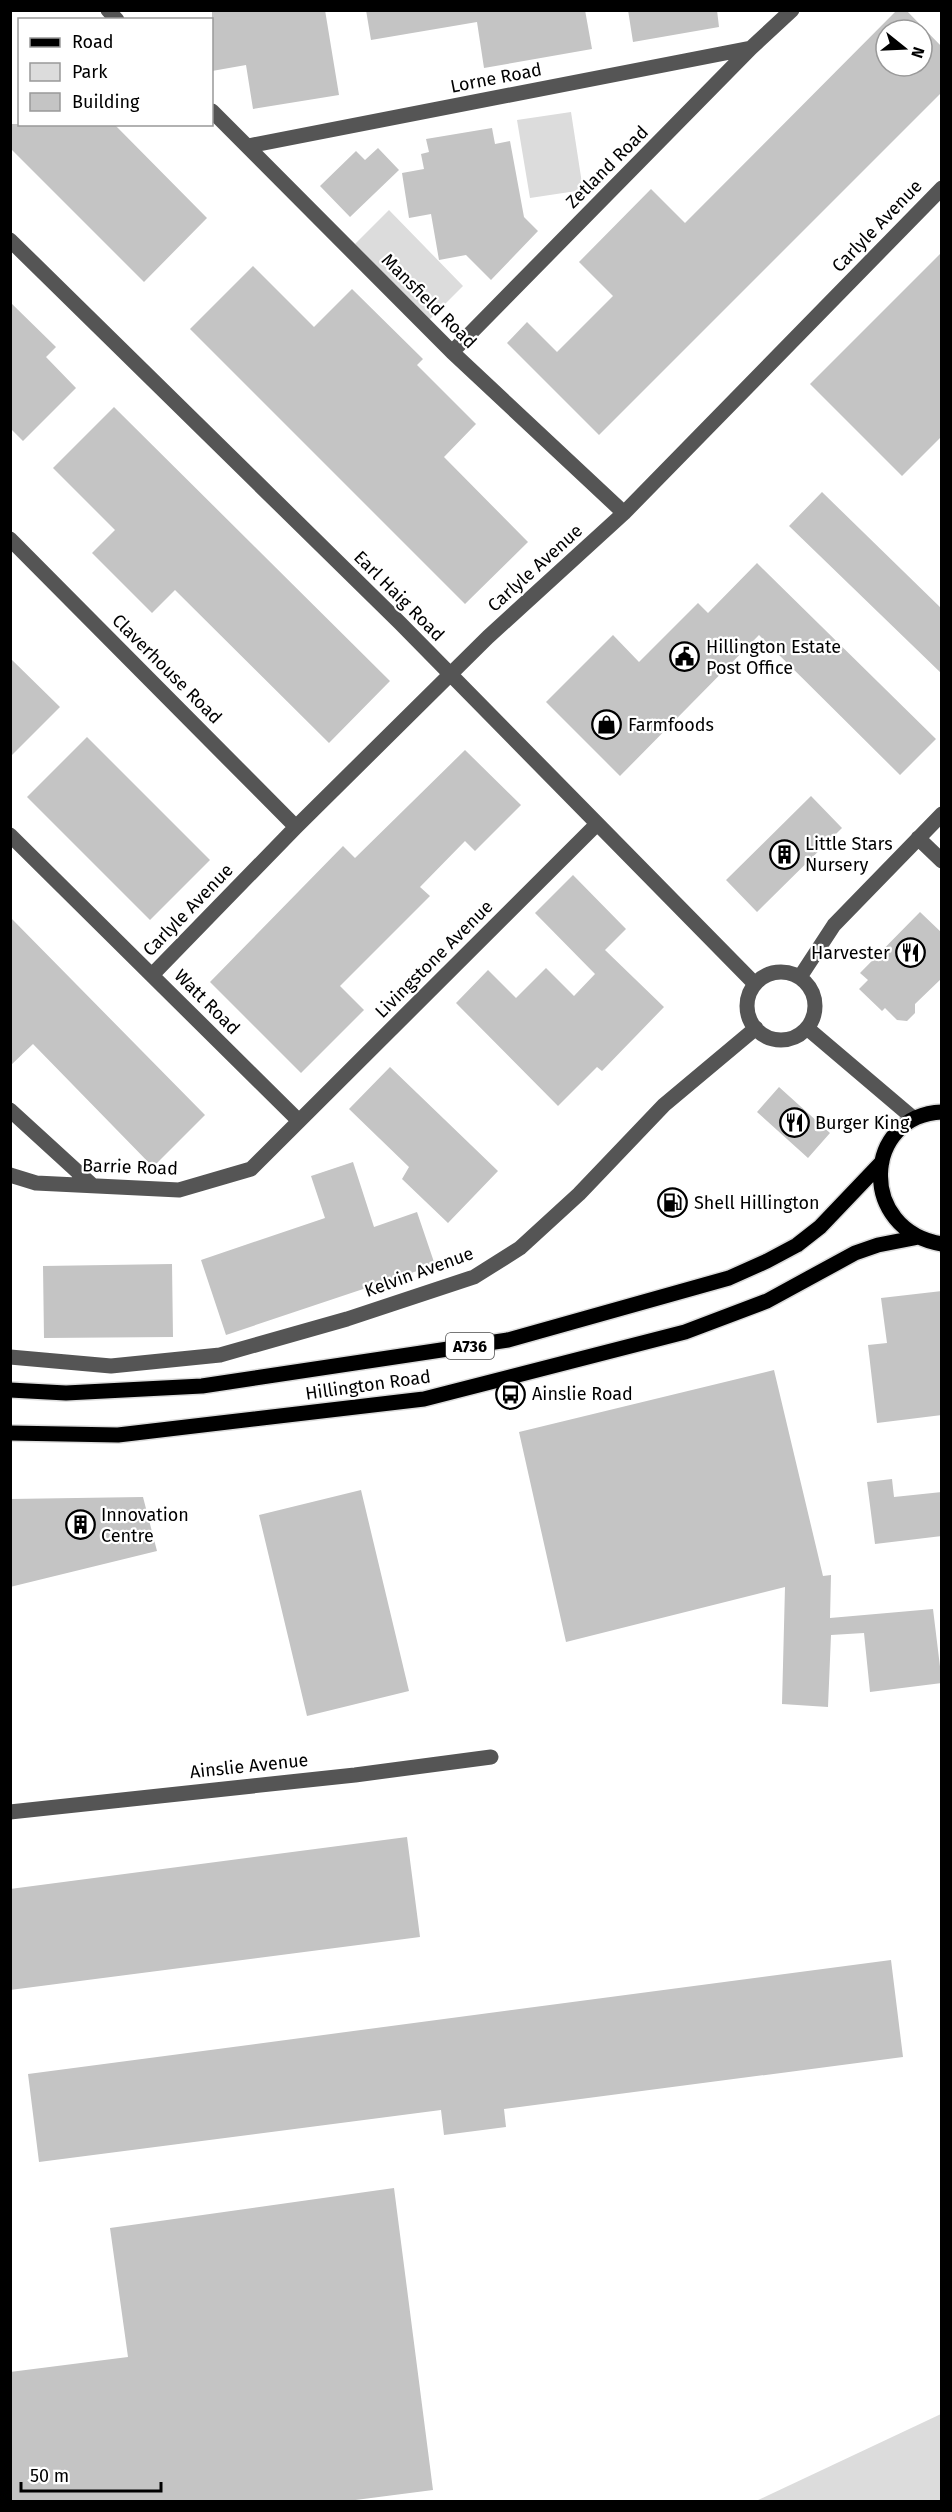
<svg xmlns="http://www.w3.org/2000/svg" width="952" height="2512" font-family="'Fira Sans',sans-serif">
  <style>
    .green { fill: #dcdcdc }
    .building { fill: #c4c4c4; fill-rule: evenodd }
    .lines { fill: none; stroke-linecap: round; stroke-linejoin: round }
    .major-casing { stroke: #dbdbdb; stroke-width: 18 }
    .minor { stroke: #555; stroke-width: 15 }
    .major { stroke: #000; stroke-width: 15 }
    .labels { text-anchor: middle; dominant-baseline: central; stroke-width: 4.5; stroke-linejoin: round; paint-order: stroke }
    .shield { fill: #fff; stroke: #4c4c4c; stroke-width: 1.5 }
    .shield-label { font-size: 16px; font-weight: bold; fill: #000 }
    .street-label { font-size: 18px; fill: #000; stroke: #fff }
    .poi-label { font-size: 18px; fill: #000; stroke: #fff; text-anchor: start }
  </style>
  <rect width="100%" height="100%" fill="#fff"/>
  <!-- green -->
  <path class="green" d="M571 112 583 190 530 198 517 120Z
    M389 210 463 286 429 320 355 244Z
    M941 2414V2501H756Z"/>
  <!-- building -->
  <path class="building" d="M212 10H325L339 95 253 109 246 65 212 71Z
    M366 10H585L592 49 484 68 477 22 371 40Z
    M628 10H717L719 27 633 42Z
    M897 10H906L942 47V92L599 435 507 343 527 322 557 352 613 296 579 262 651 189 685 223ZM886 30H922V66H886Z
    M10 124H114L207 218 144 282 10 148Z
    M492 128 495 144 510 141 524 217 538 231 491 280 466 255 439 260 431 214 409 218 402 173 424 169 421 154 429 152 426 139Z
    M378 148 399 170 350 217 320 186 356 151 365 160Z
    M942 252V436L902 476 810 384Z
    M253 266 314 327 352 289 423 359 417 365 476 424 444 457 528 542 465 604 190 329Z
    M10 302 56 347 46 357 76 388 23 441 10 428Z
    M114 407 390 681 329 743 175 590 152 613 92 553 115 530 53 468Z
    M822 492 942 609V674L789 526Z
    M757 563 936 739 900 775 759 635 620 776 546 702 613 635 639 662 698 603 708 613Z
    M10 658 60 707 10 757Z
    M87 737 210 860 150 920 27 797Z
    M465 750 521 805 475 851 465 841 420 887 430 896 340 986 364 1010 301 1073 210 982 343 846 355 858Z
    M811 796 842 828 757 912 726 880Z
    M573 875 626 929 605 950 664 1007 602 1071 597 1067 558 1106 456 1003 488 970 516 998 546 968 574 996 595 974 535 913Z
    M920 912 942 933V978L915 1004V1013L907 1021 897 1020 885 1008 882 1011 859 989 868 980 860 973Z
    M10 917 205 1115 153 1167 33 1044 10 1066Z
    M390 1067 498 1171 448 1223 402 1179 409 1167 349 1109Z
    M779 1087 830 1133 808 1158 757 1112Z
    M353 1162 374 1227 417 1212 435 1265 226 1335 201 1260 325 1218 311 1176Z
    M172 1264 173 1337 44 1338 43 1266Z
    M942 1291V1415L877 1423 868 1345 887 1343 881 1298Z
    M774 1370 823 1576 831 1575 830 1618 933 1609 942 1683 870 1692 864 1633 831 1635 828 1707 782 1704 785 1587 566 1642 519 1432Z
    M892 1479 894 1497 942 1492V1536L875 1544 867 1482Z
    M361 1490 409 1691 307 1716 259 1515Z
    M143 1497 157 1551 10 1587V1499Z
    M407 1837 420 1937 10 1990V1889Z
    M891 1960 903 2057 504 2109 506 2127 444 2135 441 2110 39 2162 28 2074Z
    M394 2188 433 2490 340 2502H10V2372L128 2357 110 2228Z"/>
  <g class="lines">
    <defs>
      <path id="major" d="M942 1112C863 1115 857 1230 942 1244
        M10 1390 66 1393 202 1386 508 1340 729 1278 767 1261 797 1245 820 1227 882 1162
        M10 1433 118 1435 424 1399 685 1332 767 1301 855 1253 878 1245 919 1237"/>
    </defs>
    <!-- major casing -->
    <use href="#major" class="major-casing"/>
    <!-- minor -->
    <path class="minor" d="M108 10 117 20
      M212 111 452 352 624 513
      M248 146 751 48
      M10 240 400 623 755 984
      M452 352 751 48 792 10
      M10 539 296 827
      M10 835 299 1121
      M918 838 942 861
      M747 1006a34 34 0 1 1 68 0a34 34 0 1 1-68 0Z
      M152 975 296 827 488 637 624 513 942 188
      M800 977 834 925 942 814
      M807 1028 913 1118
      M10 1110 91 1184
      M10 1175 36 1183 179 1190 251 1169 597 824
      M10 1357 111 1366 220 1355 347 1319 474 1277 520 1248 579 1194 664 1105 756 1028
      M10 1812 355 1775 491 1757"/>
    <!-- major -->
    <use href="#major" class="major"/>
  </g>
  <!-- icons -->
  <defs>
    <symbol id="civic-ring" viewBox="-11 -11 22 22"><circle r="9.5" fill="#fff" stroke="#000" stroke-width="1.5"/><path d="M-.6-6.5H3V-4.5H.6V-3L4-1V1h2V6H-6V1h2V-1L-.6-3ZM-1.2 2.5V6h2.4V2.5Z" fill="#000"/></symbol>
    <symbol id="shop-ring" viewBox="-11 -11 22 22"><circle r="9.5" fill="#fff" stroke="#000" stroke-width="1.5"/><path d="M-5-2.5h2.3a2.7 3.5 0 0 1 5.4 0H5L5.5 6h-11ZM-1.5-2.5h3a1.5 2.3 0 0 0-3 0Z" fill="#000"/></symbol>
    <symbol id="building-ring" viewBox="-11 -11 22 22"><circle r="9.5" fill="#fff" stroke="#000" stroke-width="1.5"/><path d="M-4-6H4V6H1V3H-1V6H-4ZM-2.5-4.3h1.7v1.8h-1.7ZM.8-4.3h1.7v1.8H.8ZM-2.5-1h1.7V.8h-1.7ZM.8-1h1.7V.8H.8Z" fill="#000"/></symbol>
    <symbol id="restaurant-ring" viewBox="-11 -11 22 22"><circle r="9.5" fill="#fff" stroke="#000" stroke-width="1.5"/><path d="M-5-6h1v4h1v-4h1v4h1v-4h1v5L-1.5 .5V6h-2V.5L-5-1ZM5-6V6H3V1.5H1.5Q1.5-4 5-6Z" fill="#000"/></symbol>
    <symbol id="fuel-ring" viewBox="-11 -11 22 22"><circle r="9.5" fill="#fff" stroke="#000" stroke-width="1.5"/><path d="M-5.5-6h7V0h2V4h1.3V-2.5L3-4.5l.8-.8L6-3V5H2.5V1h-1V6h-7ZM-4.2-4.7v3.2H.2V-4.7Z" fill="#000"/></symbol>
    <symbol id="bus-ring" viewBox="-11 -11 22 22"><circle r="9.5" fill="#fff" stroke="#000" stroke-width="1.5"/><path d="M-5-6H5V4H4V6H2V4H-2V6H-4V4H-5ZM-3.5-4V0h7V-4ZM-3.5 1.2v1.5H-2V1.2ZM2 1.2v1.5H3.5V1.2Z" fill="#000"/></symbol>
  </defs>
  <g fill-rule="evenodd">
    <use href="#civic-ring" x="668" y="640" width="33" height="33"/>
    <use href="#shop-ring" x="590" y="708" width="33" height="33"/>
    <use href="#building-ring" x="768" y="838" width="33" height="33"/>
    <use href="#restaurant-ring" x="894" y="936" width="33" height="33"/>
    <use href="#restaurant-ring" x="778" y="1106" width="33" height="33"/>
    <use href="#fuel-ring" x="656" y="1186" width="33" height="33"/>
    <use href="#bus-ring" x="494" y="1378" width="33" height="33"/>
    <use href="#building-ring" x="64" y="1508" width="33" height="33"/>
  </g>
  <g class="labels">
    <!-- shield labels -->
    <rect class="shield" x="446" y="1333" width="48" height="26" rx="4.5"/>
    <g class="shield-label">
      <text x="470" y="1346">A736</text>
    </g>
    <!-- street labels -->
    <g class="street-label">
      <text transform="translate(496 78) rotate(-11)">Lorne Road</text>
      <text transform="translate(607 167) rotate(-45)">Zetland Road</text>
      <text transform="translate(877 226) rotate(-46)">Carlyle Avenue</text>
      <text transform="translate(429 301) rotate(45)">Mansfield Road</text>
      <text transform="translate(535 568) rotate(-42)">Carlyle Avenue</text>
      <text transform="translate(399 596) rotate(45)">Earl Haig Road</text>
      <text transform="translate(167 669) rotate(45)">Claverhouse Road</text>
      <text transform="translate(188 910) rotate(-46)">Carlyle Avenue</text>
      <text transform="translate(434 959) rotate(-45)">Livingstone Avenue</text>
      <text transform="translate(207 1002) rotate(45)">Watt Road</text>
      <text transform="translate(130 1167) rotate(2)">Barrie Road</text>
      <text transform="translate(419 1272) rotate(-20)">Kelvin Avenue</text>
      <text transform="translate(368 1385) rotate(-8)">Hillington Road</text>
      <text transform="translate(249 1766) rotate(-6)">Ainslie Avenue</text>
    </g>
    <!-- poi labels -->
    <g class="poi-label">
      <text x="706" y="647">Hillington Estate<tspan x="706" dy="21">Post Office</tspan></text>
      <text x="628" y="725">Farmfoods</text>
      <text x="805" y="844">Little Stars<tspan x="805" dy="21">Nursery</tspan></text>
      <text x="890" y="953" text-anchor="end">Harvester</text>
      <text x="815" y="1123">Burger King</text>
      <text x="694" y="1203">Shell Hillington</text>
      <text x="532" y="1394">Ainslie Road</text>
      <text x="101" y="1515">Innovation<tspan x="101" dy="21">Centre</tspan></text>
    </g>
  </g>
  <!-- border -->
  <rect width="952" height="2512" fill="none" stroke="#000000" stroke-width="24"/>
  <!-- legend -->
  <rect x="18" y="18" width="195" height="108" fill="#ffffff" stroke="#999999" stroke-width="1.5"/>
  <rect x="30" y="38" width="30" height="9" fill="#000000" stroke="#999999" stroke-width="1.5"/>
  <text x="72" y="48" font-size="18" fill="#000000">Road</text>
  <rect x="30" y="63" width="30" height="18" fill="#dcdcdc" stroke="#999999" stroke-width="1.5"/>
  <text x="72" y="78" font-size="18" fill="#000000">Park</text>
  <rect x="30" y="93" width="30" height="18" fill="#c4c4c4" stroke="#999999" stroke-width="1.5"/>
  <text x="72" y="108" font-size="18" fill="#000000">Building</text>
  <!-- north arrow -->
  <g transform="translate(904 48) rotate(108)"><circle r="28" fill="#ffffff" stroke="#999999" stroke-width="1.5"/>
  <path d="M0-4.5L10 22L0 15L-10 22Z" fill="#000000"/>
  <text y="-9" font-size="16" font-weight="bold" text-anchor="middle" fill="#000000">N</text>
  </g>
  <!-- scale -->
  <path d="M21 2482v9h140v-9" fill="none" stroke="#000000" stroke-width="3"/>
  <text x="30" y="2482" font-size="18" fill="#000000" stroke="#ffffff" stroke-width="4.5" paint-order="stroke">50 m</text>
</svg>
